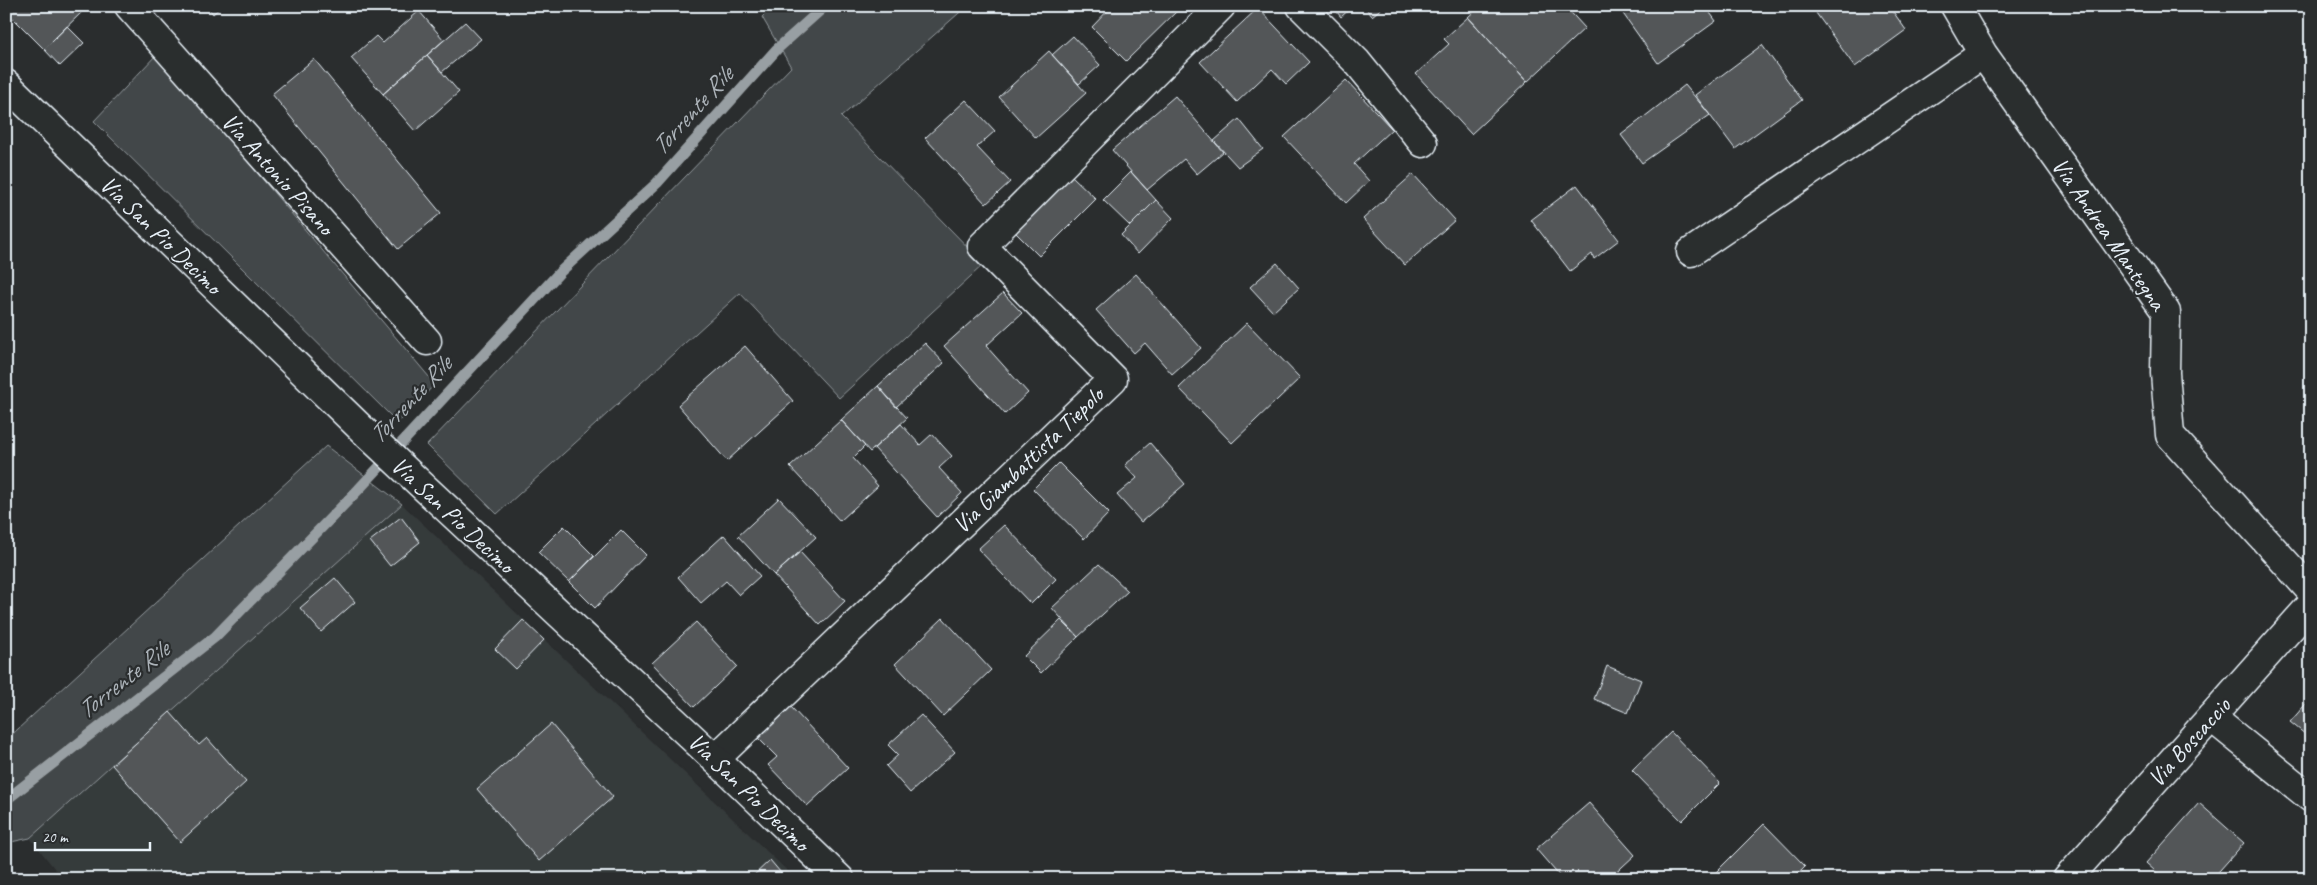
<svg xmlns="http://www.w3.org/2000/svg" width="2317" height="885" font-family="Caveat,sans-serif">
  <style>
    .built { fill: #363a3b }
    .green { fill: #424648; stroke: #959ca0 }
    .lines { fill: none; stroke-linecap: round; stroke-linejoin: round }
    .stream { stroke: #989fa3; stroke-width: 11 }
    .building { fill: #535759; stroke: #e8f1f8 }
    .minor-casing { stroke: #e8f1f8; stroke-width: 31 }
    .tertiary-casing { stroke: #e8f1f8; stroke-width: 31 }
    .minor { stroke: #2a2d2e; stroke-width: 28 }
    .tertiary { stroke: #2a2d2e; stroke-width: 28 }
    .labels { text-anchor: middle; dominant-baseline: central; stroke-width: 4.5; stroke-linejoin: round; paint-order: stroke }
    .street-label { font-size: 24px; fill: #e8f1f8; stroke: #2a2d2e }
    .water-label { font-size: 25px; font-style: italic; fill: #acb3b9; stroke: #2a2d2e }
  </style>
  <rect width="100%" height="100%" fill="#2a2d2e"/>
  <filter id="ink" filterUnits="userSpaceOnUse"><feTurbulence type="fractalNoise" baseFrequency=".02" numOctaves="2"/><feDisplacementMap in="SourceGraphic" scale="10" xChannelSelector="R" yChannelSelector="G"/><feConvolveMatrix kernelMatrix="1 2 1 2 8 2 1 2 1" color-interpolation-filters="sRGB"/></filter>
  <g filter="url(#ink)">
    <!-- built -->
    <path class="built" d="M402 504 796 879H63L30 838Z"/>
    <!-- green -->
    <path class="green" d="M773 6H967L841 117 984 264 839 398 740 293 497 514 427 445 791 67 762 17Z
      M157 54 435 384 398 423 94 121Z
      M326 446 402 504 30 838 6 843V740Z"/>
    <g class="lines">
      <!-- stream -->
      <path class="stream" d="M6 800 215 637 359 489 560 272 657 183 777 49 825 6"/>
    </g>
    <!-- building -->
    <path class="building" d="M6 6H82L85 9 44 49 6 11Z
      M207 6H222L213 14Z
      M1112 6H1182L1126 61 1092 27Z
      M1332 6H1353L1341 17Z
      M1364 6H1384L1372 16Z
      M1480 6H1565L1585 28 1527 82 1468 17Z
      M1622 6H1705L1716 21 1658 63 1619 8Z
      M1825 6H1889L1906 30 1855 67 1816 13Z
      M1258 8 1309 62 1286 84 1272 69 1237 102 1200 62Z
      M419 11 444 40 383 94 351 58 376 36 383 43Z
      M1468 17 1527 82 1471 134 1416 74 1449 44 1444 39Z
      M465 22 481 39 442 72 427 55Z
      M67 26 84 43 60 66 44 49Z
      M1073 36 1100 65 1079 84 1052 55Z
      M1762 45 1802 100 1735 149 1695 95Z
      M1049 51 1086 93 1036 138 999 97Z
      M427 55 459 92 415 131 383 94Z
      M314 59 441 213 398 249 272 94Z
      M1346 80 1392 129 1354 164 1369 181 1346 203 1284 137Z
      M1685 85 1710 115 1642 163 1621 135Z
      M1175 96 1223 152 1197 174 1184 159 1147 190 1112 150Z
      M966 100 995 131 977 147 1010 182 986 204 925 138Z
      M1239 119 1263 149 1238 167 1214 141Z
      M1131 172 1156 200 1130 226 1103 200Z
      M1413 174 1455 220 1405 265 1363 219Z
      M1072 176 1096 199 1039 256 1016 233Z
      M1577 185 1619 240 1594 259 1592 254 1570 271 1531 220Z
      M1156 200 1173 218 1138 254 1121 235Z
      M1277 263 1299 288 1273 312 1250 287Z
      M1136 274 1201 348 1172 374 1145 343 1134 353 1096 310Z
      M1003 293 1022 313 986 346 1028 393 1005 414 944 346Z
      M1247 323 1300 378 1232 443 1179 388Z
      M925 343 944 363 896 407 878 386Z
      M745 346 793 401 727 461 678 405Z
      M878 386 907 418 870 452 841 420Z
      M841 420 865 446 853 458 878 486 840 521 790 467Z
      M901 424 920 445 932 434 952 456 939 468 962 493 937 517 874 448Z
      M1150 443 1185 484 1141 522 1117 495 1137 478 1125 465Z
      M1059 463 1109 513 1084 539 1033 489Z
      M779 498 816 537 774 575 738 536Z
      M401 517 420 542 390 566 370 541Z
      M1004 525 1056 579 1031 604 978 549Z
      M564 526 594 556 569 582 538 552Z
      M621 530 646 555 595 608 569 582Z
      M724 535 760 576 739 595 726 581 701 603 678 577Z
      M800 552 845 601 820 625 774 575Z
      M1099 564 1128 591 1078 637 1052 608Z
      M335 578 355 602 321 632 300 608Z
      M943 618 991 670 943 716 895 664Z
      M523 620 544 640 516 669 495 649Z
      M1061 620 1078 637 1041 673 1024 656Z
      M696 622 737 666 694 707 652 663Z
      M1607 666 1641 680 1628 713 1594 699Z
      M2311 698V739L2290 722Z
      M791 707 848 768 807 806 768 765 777 757 758 738Z
      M170 712 199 745 207 738 246 782 180 842 112 765Z
      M921 715 955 752 910 793 886 766 898 755 888 745Z
      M551 724 613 797 539 861 477 789Z
      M1671 732 1720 783 1682 821 1632 770Z
      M1589 803 1635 855 1609 879H1562L1536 849Z
      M2199 803 2244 843 2212 879H2164L2146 863Z
      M1764 824 1805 866 1792 879H1719L1714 874Z
      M770 860 786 879H750Z"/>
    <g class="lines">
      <defs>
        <path id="minor" d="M129 6 427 341
          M1301 6 1357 62 1423 143
          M1955 6 1983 54 2166 312 2165 373 2170 435 2311 591
          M1691 252 1983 54
          M2211 717 2311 798
          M715 759 1113 379 982 246 1221 6
          M2067 879 2311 605"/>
        <path id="tertiary" d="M6 84 367 434 715 759 840 879"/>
      </defs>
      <!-- minor casing -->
      <use href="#minor" class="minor-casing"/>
      <!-- tertiary casing -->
      <use href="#tertiary" class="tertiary-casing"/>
      <!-- minor -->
      <use href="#minor" class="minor"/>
      <!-- tertiary -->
      <use href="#tertiary" class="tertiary"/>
    </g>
  </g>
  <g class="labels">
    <!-- street labels -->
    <g class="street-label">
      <text transform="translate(278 174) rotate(48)">Via Antonio Pisano</text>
      <text transform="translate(2109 234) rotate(55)">Via Andrea Mantegna</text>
      <text transform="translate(161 235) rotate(44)">Via San Pio Decimo</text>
      <text transform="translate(1028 460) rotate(-44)">Via Giambattista Tiepolo</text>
      <text transform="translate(453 515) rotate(43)">Via San Pio Decimo</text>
      <text transform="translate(2189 742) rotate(-48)">Via Boscaccio</text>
      <text transform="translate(749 792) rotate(44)">Via San Pio Decimo</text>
    </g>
    <!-- water labels -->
    <g class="water-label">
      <text transform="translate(692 111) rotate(-48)">Torrente Rile</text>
      <text transform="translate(410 400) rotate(-47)">Torrente Rile</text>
      <text transform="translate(123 680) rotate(-38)">Torrente Rile</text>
    </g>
  </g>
  <!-- margin -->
  <rect width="2317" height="885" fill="none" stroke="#2a2d2e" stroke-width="25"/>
  <rect x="12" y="12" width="2292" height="860" fill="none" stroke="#e8f1f8" stroke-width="2" filter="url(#ink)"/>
  <!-- scale -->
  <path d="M35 842v8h115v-8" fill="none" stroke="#e8f1f8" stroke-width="2.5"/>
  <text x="42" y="842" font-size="15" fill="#e8f1f8" stroke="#2a2d2e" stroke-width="4" paint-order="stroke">20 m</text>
</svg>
